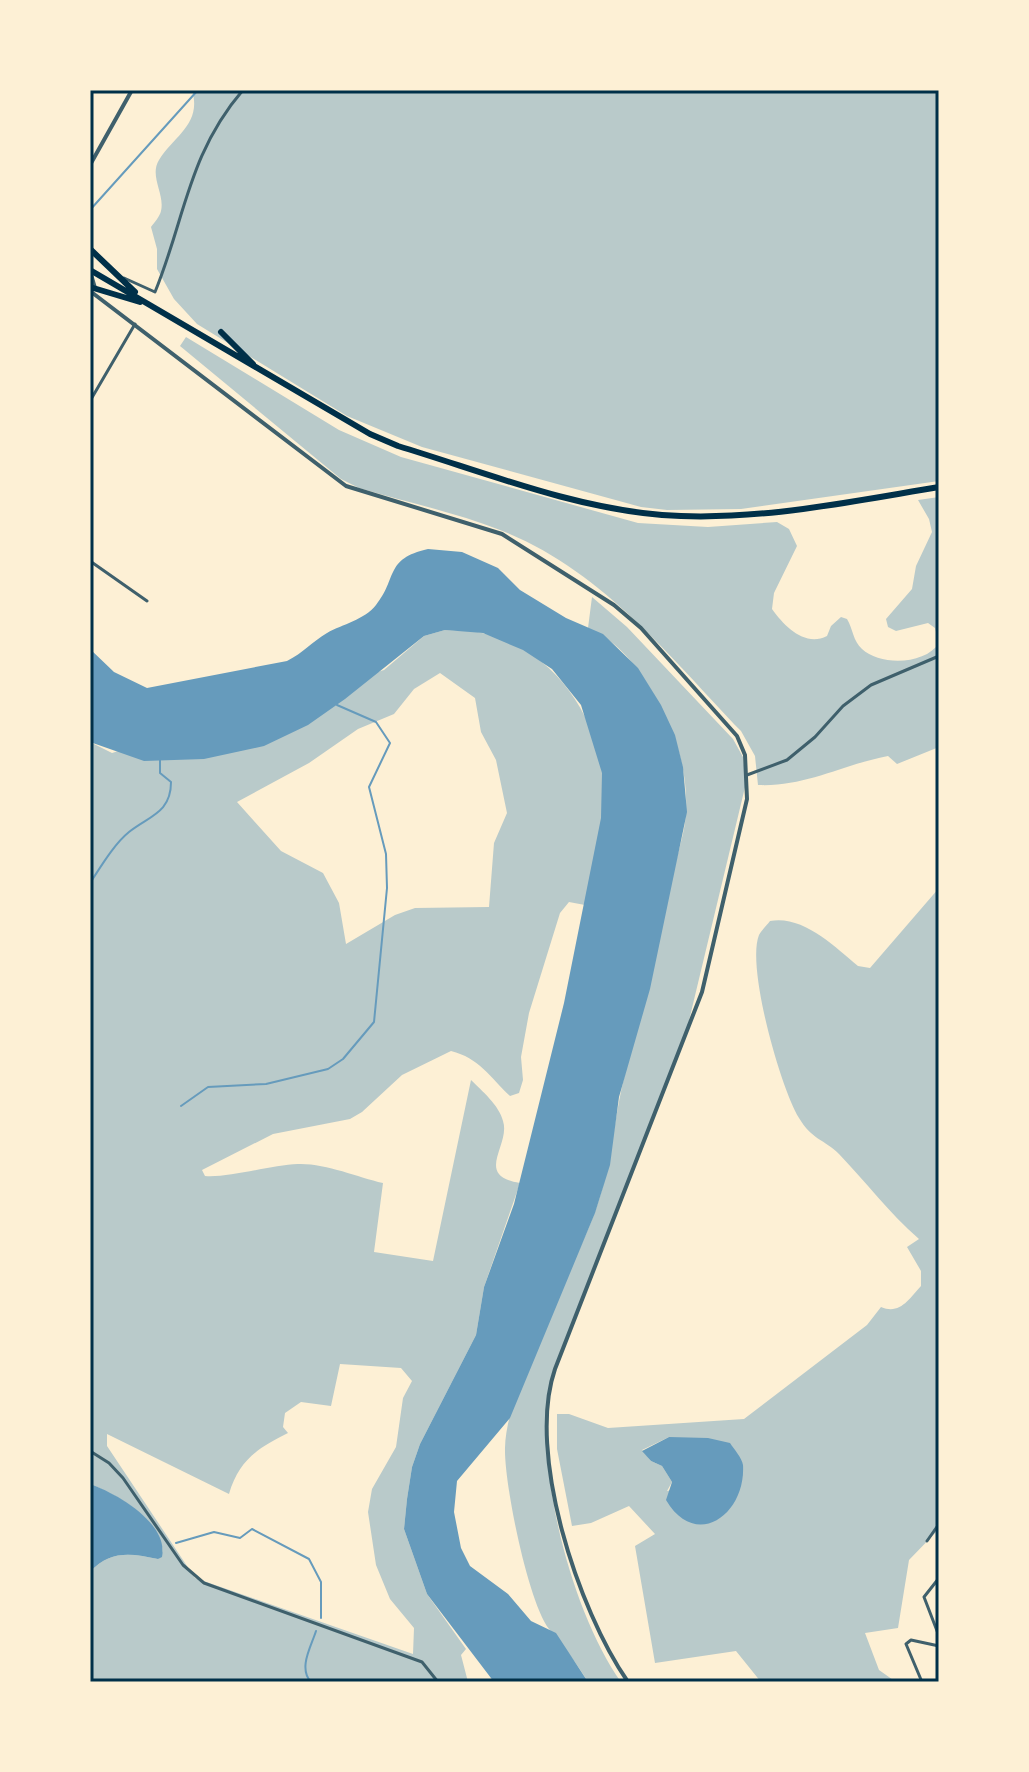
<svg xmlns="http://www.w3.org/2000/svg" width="1029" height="1772" font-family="Lato,sans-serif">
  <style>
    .green { fill: #b9caca; fill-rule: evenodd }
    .water { fill: #669bbc }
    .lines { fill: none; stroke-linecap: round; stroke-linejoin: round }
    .stream { stroke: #669bbc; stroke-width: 2 }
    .minor { stroke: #3f606c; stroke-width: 3 }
    .tertiary { stroke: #3f606c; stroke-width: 4 }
    .trunk { stroke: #003049; stroke-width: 6 }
    .neatline { fill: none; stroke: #003049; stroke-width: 3 }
  </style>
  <rect width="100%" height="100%" fill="#fdf0d5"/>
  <!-- green -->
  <path class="green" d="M192 90H939V481L741 509 667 510 641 507 422 447 347 416 197 324 174 299 157 269V249L151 227C154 223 160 216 161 211 165 194 149 176 159 160 175 135 202 124 192 90Z
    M186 337 339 430 401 457 638 523 708 527 777 522 789 529 797 546 774 593 772 609C785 627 805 647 827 636L831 626 841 617 847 619C853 629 853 641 862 649 880 666 925 665 939 643L935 628 928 623 896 631 888 627 886 619 912 589 916 566 932 532 929 519 918 500 939 497V747L897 764 888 756C841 765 806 787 758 785L755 756 741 731C669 656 601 569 500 530 454 512 406 502 359 488L341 479 180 346Z
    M592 597 627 627 733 739 743 757 746 783 687 1029 553 1370C530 1456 570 1610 621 1682H588C576 1662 563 1646 549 1629 528 1602 504 1483 505 1448 506 1388 570 1277 593 1217 612 1169 613 1119 626 1070 643 1003 661 937 674 870 678 851 686 829 686 810 688 765 672 723 648 685 634 662 614 639 588 628Z
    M445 630C457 631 470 630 482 633 547 646 594 708 602 772 608 815 594 863 585 905L569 902 560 913 529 1013 521 1057 523 1080 519 1093 510 1096C490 1077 479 1058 451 1051L402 1075 362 1112 350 1119 273 1134 202 1170 205 1176C228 1178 271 1165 298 1164 325 1163 357 1177 383 1183L374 1252 433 1261 471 1080C482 1091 499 1105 503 1121 511 1145 473 1176 520 1183L484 1287 476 1335 420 1444 412 1467 407 1499 404 1529 427 1594 466 1649 461 1655 468 1682H90V1572C110 1550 131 1553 158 1559L163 1551C158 1518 118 1495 90 1484V742L112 753 384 670 424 636ZM440 673 475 698 481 732 496 760 507 813 494 843 489 907 415 908 395 915 346 944 339 903 323 873 281 851 237 802 309 763 358 729 394 714 414 689ZM340 1364 401 1368 412 1381 403 1398 396 1447 372 1489 368 1512 376 1565 390 1599 414 1628 413 1654 195 1578 107 1446V1434L229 1494C239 1460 258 1448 288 1433L283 1427 285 1413 301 1402 331 1406Z
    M939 888V1529L909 1560 898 1628 865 1633 879 1670 896 1682H761L736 1651 655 1663 635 1546 655 1534 629 1506 591 1523 572 1526 557 1449V1414H569L608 1428 744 1419 867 1325 881 1307C900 1315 909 1299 921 1286V1271L907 1247 919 1239C889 1213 866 1182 839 1154 824 1139 812 1140 799 1118 781 1089 746 967 759 935 761 931 767 925 770 921 803 915 834 946 858 966L870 968ZM669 1437 740 1466 742 1475 667 1491 672 1482 662 1466 651 1461 642 1450Z"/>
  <!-- water -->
  <path class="water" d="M428 549 462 552 498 568 520 590 566 618 603 634 638 668 661 705 675 735 683 767 687 812 650 989 619 1097 610 1165 595 1213 510 1418 457 1481 454 1512 461 1548 470 1566 508 1594 531 1621 556 1633 588 1682H494L427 1594 404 1529 407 1499 412 1467 420 1444 476 1335 484 1287 514 1204 564 1003 601 818 602 773 581 705 552 669 523 650 483 633 445 630 424 636 345 699 308 725 264 746 204 759 144 761 90 742V649L114 672 147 688 287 661C303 653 313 641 327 633 343 624 364 620 376 605 398 578 384 559 428 549Z
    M669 1437 708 1438 730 1443C734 1449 742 1458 743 1465 746 1514 696 1551 666 1500L672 1482 662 1466 651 1461 642 1451Z
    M90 1484C116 1493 169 1523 162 1557L158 1559C131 1553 110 1550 90 1572Z"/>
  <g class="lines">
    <!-- stream -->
    <path class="stream" d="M90 210 198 90
      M90 883C100 868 114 844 129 832 149 816 171 813 171 782L160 773V760
      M181 1106 208 1087 266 1084 328 1069 343 1059 374 1022 387 888 386 854 369 787 390 743 376 722 337 705
      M176 1543 214 1532 240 1538 252 1529 309 1559 321 1582V1618
      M311 1682C298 1668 311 1647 316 1631"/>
    <!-- minor -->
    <path class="minor" d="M124 278 155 292C185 219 188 154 243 90
      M90 401 135 324
      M90 561 147 601
      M747 775 787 760 815 737 843 706 871 685 939 656
      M90 1451 109 1463 123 1478 183 1565 204 1583 422 1662 438 1682
      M927 1541 939 1524
      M939 1578 924 1597 939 1636
      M922 1682 906 1644 911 1640 939 1646"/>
    <!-- tertiary -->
    <path class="tertiary" d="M90 165 132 90
      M90 271 95 288
      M90 291 346 486 502 534 614 605 641 628 737 736 745 755 747 799 702 992 555 1369C526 1453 578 1610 628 1682"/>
    <!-- trunk -->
    <path class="trunk" d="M90 249 135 292
      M90 270 370 434 398 446C484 472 573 508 662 515 754 522 848 502 939 487
      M90 287 140 302
      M221 332 253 364"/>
  </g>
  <!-- border -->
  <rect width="1029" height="1772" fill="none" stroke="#fdf0d5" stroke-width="184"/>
  <rect x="92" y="92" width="845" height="1588" class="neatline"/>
</svg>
